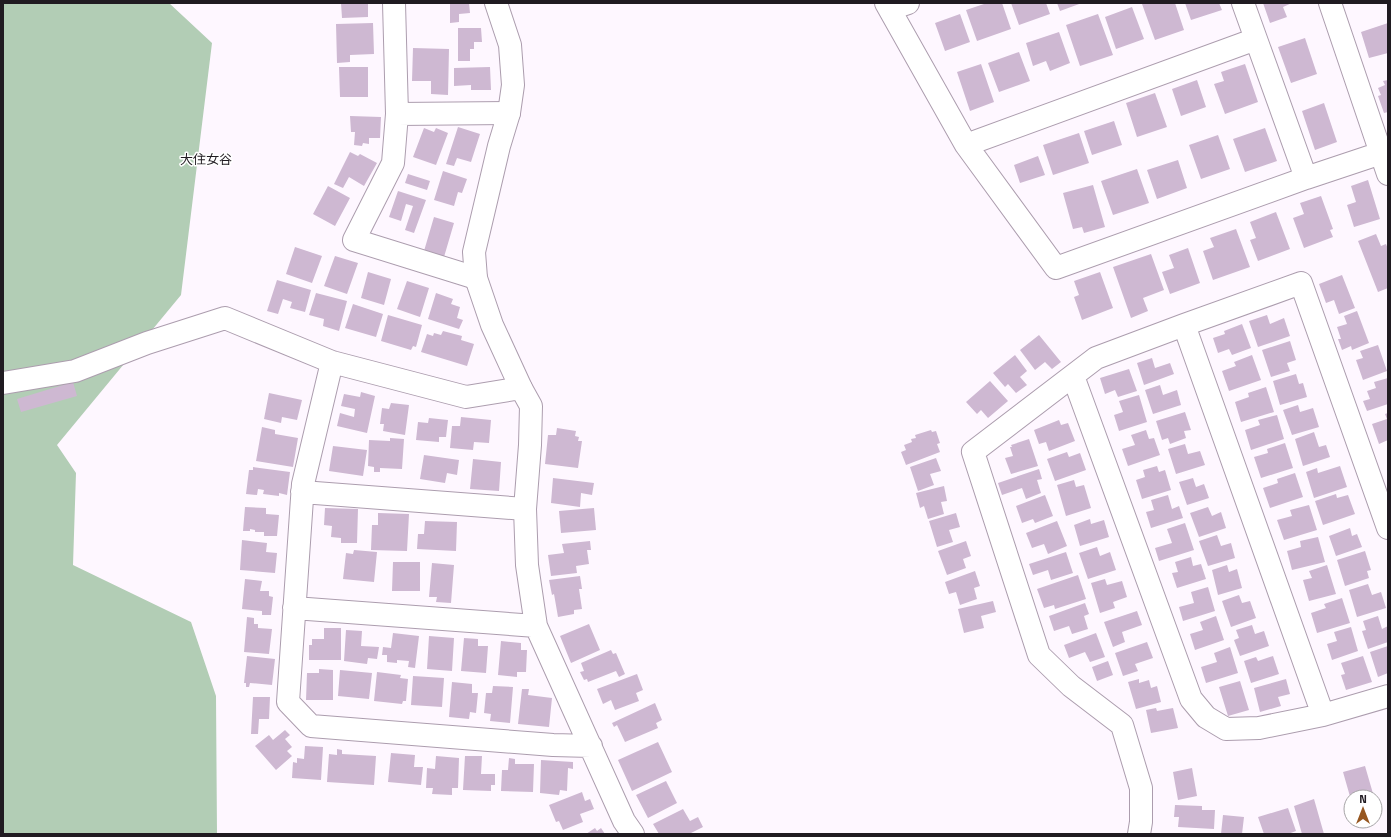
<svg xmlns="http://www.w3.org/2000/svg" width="1391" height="837" font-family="'Titillium Web','Noto Sans JP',sans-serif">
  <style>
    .forest { fill: #b2cdb5 }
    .building { fill: #ceb8d2 }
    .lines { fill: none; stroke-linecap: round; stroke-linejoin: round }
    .minor-casing { stroke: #ac9dae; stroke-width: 24 }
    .tertiary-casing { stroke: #ac9dae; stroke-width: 24 }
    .minor { stroke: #fff; stroke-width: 22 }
    .tertiary { stroke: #fff; stroke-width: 22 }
    .labels { text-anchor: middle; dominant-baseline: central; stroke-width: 3; stroke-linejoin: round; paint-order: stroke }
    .neighbourhood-label { font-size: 13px; fill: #201b21; stroke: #fff }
  </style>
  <rect width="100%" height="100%" fill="#fef7ff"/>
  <!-- forest -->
  <path class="forest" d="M3 3H169L212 43 181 295 57 445 76 473 73 565 191 622 216 696 217 834H3Z"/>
  <!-- building -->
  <path class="building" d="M341 3H368V17L342 18Z
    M450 3H469L470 13 459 14V22L450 23Z
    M987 3H1002L1011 29 977 41 966 10Z
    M1011 3H1046L1050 14 1019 25Z
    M1057 3H1082L1060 11Z
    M1146 3H1175L1184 30 1155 40 1142 4Z
    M1185 3H1219L1222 10 1191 20Z
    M1263 3H1292L1283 7 1287 17 1270 23Z
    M1132 7 1144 39 1116 49 1105 17Z
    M960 14 970 42 945 51 935 23Z
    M1098 14 1113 55 1080 66 1066 25Z
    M373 23 374 54 350 55V62L337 63 336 24Z
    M1388 23V53L1369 58 1361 32Z
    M458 28H481L482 42H474V49H470V61H458Z
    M1059 32 1070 63 1050 71 1046 61 1033 66 1026 43Z
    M1305 38 1317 74 1291 83 1278 47Z
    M413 48 449 49 448 95 431 94V81H412Z
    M1019 52 1030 81 999 92 988 63Z
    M981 64 994 102 970 111 957 72Z
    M1245 64 1258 102 1225 114 1214 84 1224 81 1221 72Z
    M339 67H368V97H340Z
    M490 67 491 90H471V85L454 86V68Z
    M1197 80 1206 107 1181 116 1172 89Z
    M1388 80V112L1384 113 1378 96 1381 95 1378 88 1385 85 1383 81Z
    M1155 93 1167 127 1137 137 1126 103Z
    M1324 103 1337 142 1315 150 1302 111Z
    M350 116 381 117 380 138H369V144L363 143 362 146 354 145 355 132H351Z
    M1114 121 1122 145 1092 155 1084 131Z
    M458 127 480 134 471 162 457 158 454 166 446 164Z
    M424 128 434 132 436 128 448 133 436 165 413 157Z
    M1265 128 1277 161 1245 172 1233 139Z
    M1079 133 1089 163 1053 175 1043 145Z
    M1218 135 1230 169 1201 179 1189 145Z
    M350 152 358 156 360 154 377 163 364 186 349 177 343 188 334 184Z
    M1038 156 1045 175 1020 183 1014 165Z
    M1178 160 1187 188 1157 199 1147 170Z
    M1137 169 1149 203 1113 215 1101 181Z
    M443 171 467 179 462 193 458 192 454 206 434 200Z
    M408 174 430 181 427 190 405 183Z
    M1368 180 1380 219 1354 227 1347 205 1356 202 1351 186Z
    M1093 185 1105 227 1084 233 1082 227 1073 229 1063 193Z
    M328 186 350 198 335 226 313 214Z
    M398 191 426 200 414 233 405 230 413 206 406 204 401 221 389 217Z
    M1321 196 1333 229 1330 230 1333 237 1304 248 1293 218 1304 214 1300 203Z
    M1276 212 1290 249 1258 261 1250 240 1256 238 1250 222Z
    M434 217 454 223 444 257 424 251Z
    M1236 229 1250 267 1213 280 1203 251 1214 247 1210 238Z
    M1376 234 1381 246 1386 244 1388 249V288L1378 292 1358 241Z
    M295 247 322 256 312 283 286 274Z
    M1188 248 1200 283 1170 294 1162 272 1174 268 1169 255Z
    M1151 254 1164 290 1143 298 1148 311 1131 318 1113 267Z
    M335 256 358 263 347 294 324 286Z
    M368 272 391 279 384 305 361 298Z
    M1100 272 1113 308 1082 320 1074 297 1079 295 1074 281Z
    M1342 275 1355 308 1339 314 1334 300 1326 303 1319 284Z
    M277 280 311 290 305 312 290 308 292 302 283 299 278 314 267 311Z
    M407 281 429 288 420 317 397 309Z
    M316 293 347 301 339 331 323 326 324 319 309 315Z
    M436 293 453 299 451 304 460 307 457 318 463 320 459 329 428 319Z
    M353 304 383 314 376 337 345 328Z
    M1357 311 1369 343 1352 350 1351 346 1342 350 1338 339H1341L1337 327 1347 324 1344 316Z
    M388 315 422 325 416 347 413 346 411 350 381 341Z
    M1267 315 1270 324 1284 318 1290 336 1258 347 1249 321Z
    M1242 324 1251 348 1232 355 1229 349 1218 353 1213 338 1225 334 1224 331Z
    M443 331 462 336 461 340 474 344 467 366 421 352 427 334 433 336 434 333 441 335Z
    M1039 335 1061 362 1052 369 1045 362 1035 370 1020 350Z
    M1290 341 1296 360 1287 363 1290 371 1271 377 1262 350Z
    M1378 345 1387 371 1363 380 1356 360 1363 358 1360 351Z
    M1015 355 1027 371 1020 377 1027 385 1016 393 1008 384 1005 387 993 373Z
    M1252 355 1261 380 1229 391 1222 371 1236 366 1234 362Z
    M1152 358 1155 368 1170 363 1174 374 1144 385 1137 363Z
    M1129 369 1137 391 1118 397 1115 390 1105 394 1100 378Z
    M1296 374 1299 384 1303 383 1307 397 1280 405 1273 381Z
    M1388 378V404L1367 411 1363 401 1370 399 1367 391 1376 388 1374 382Z
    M990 381 1008 401 988 418 981 410 977 414 966 402Z
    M73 382 77 396 21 412 17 399Z
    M1160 385 1163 395 1177 390 1181 405 1153 414 1145 390Z
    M1266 387 1274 412 1241 422 1235 402 1249 397 1248 393Z
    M361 392 375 396 367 433 337 426 340 413 354 417 355 409 341 406 344 394 360 397Z
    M269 393 302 400 297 420 282 417 281 423 264 419Z
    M1139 395 1147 422 1119 431 1114 415 1123 412 1119 401Z
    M391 403 409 405 405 435 383 431 384 424H380L382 408 389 409Z
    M1298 405 1300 412 1313 408 1319 427 1292 435 1283 410Z
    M1185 412 1191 430 1184 431 1186 438 1170 444 1168 438 1162 440 1156 421Z
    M1388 413V440L1379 444 1372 424 1387 419 1385 414Z
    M1277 415 1284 439 1251 450 1245 430 1260 425 1258 420Z
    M461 417 491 420 489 443 474 442 473 450 450 448 452 426H460Z
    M429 418 448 420 446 437H439V442L416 440 418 422 428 423Z
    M1059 420 1061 425 1068 423 1075 441 1049 451 1046 442 1039 444 1034 430Z
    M262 427 275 430V434L298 438 293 467 256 461Z
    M557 428 576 431 575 436 579 437 578 441H582L578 468 545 464 548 435H556Z
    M931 430 932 432 936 431 940 443 937 444 940 452 906 465 901 452 906 450 904 445 912 442 911 439 916 438 915 435Z
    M1146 430 1149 439 1154 438 1160 455 1128 466 1122 449 1135 445 1131 435Z
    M1314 432 1319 447 1326 445 1330 457 1303 466 1295 439Z
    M390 438 404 439 402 469 380 468V472H374V467L368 466 369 440 390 441Z
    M1029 439 1038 466 1011 474 1005 458 1013 456 1010 447H1012L1011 445Z
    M1285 443 1293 468 1261 478 1254 457 1268 453 1267 449Z
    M1185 444 1188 454 1200 451 1205 465 1176 474 1168 449Z
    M333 446 367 450 363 476 329 471Z
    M1067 452 1069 457 1080 453 1086 470 1055 481 1047 459Z
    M424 455 459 460 457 475 447 473 445 483 420 479Z
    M936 458 941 471 930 474 934 485 918 491 910 467Z
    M473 459 501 462 499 491 470 489Z
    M1157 466 1159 472 1165 470 1171 490 1142 499 1136 480 1145 477 1143 470Z
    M1340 466 1347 487 1314 498 1306 472 1317 468 1318 473Z
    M253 467 290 472 287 495 279 493V496L263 494 264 490 258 489 257 495 246 494 249 470H253Z
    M1039 469 1042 479 1037 480 1041 493 1026 499 1022 488 1002 495 998 483Z
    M1295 473 1303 497 1270 508 1263 488 1278 483 1277 479Z
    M553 478 594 483 592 495 581 493 580 507 551 503Z
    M1193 478 1196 487 1204 484 1209 498 1187 505 1179 482Z
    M1074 480 1076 487 1084 485 1091 508 1066 516 1057 485Z
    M944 486 947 501 941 502 944 514 928 519 924 506 920 508 916 493Z
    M1336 494 1337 498 1348 495 1355 514 1323 525 1315 501Z
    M1045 495 1053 516 1035 523 1033 519 1022 523 1016 506Z
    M1168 495 1172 509 1179 506 1183 518 1151 528 1146 512 1154 510 1151 500Z
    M1309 505 1317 530 1284 540 1277 520 1292 516 1290 510Z
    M245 507 266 508V514L279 515 277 536H264V532H255V530L250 529V531H243Z
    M1208 507 1212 516 1221 512 1226 528 1199 537 1190 513Z
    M325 508 358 509 357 543H341V538L331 537 332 526 324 525Z
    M594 508 596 530 561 533 559 511Z
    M378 513 409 514 407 551 371 550 372 525H378Z
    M956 513 960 527 949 530 953 542 937 547 929 521Z
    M1090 519 1091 524 1104 520 1109 537 1080 546 1074 525Z
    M425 521 457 522 456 551 417 549 418 534H424Z
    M1057 521 1067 546 1048 554 1044 544 1032 548 1026 533Z
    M1185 523 1194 550 1159 561 1155 548 1172 543 1167 529Z
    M1350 528 1352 536 1357 534 1362 547 1336 556 1329 536Z
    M1217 535 1221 546 1231 543 1235 558 1208 566 1199 541Z
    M1318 537 1325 562 1292 570 1287 551 1301 547 1300 541Z
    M242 540 267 543 266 552 277 553 275 573 240 570Z
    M590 541 591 550H587L589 564 576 566 577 573 551 576 548 555 564 553 562 544Z
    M966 541 971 556 963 559 966 568 947 575 938 551Z
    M1097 547 1100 556 1110 552 1116 570 1088 579 1079 553Z
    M354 550 377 552 374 582 343 579 346 553 353 554Z
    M1365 551 1371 570 1367 571 1369 578 1345 586 1337 560Z
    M1066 552 1073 573 1051 580 1048 570 1033 575 1029 564Z
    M1191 557 1193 566 1201 564 1206 579 1177 588 1172 573 1178 572 1175 562Z
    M393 562H420V591H392Z
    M432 563 454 565 451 603 436 602 437 597H429Z
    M1227 565 1229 572 1237 569 1242 588 1218 595 1212 570Z
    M1327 565 1336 594 1309 601 1303 580 1312 578 1309 571Z
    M975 571 980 586 974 588 977 599 960 605 956 592 949 594 945 582Z
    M1078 575 1086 599 1055 609 1054 605 1044 608 1037 589Z
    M580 576 582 589H579L582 609 574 610V614L558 617 554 594 552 595 549 580Z
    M245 579 262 581 260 591H269V596L273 597 271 615H262V611L242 609Z
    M1105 579 1107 585 1122 581 1127 597 1113 602 1115 608 1100 613 1091 583Z
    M1368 584 1372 595 1381 592 1386 608 1357 617 1349 590Z
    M1208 587 1215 611 1183 621 1179 607 1194 603 1191 592Z
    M1239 595 1242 603 1250 601 1256 618 1231 627 1222 601Z
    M1342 598 1350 623 1317 633 1311 613 1326 608 1324 604Z
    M993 601 996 612 981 616 984 628 964 633 958 609Z
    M1085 603 1089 614 1084 616 1088 629 1072 634 1069 626 1054 631 1049 616Z
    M1137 611 1142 625 1122 632 1125 642 1113 647 1104 622Z
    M1216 616 1224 640 1195 650 1190 634 1203 630 1200 622Z
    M1378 616 1382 629 1388 626V642L1368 649 1362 631 1366 630 1363 621Z
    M247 617 254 618V624H258V628L272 629 269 654 244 652Z
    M589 624 600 650 571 663 560 636Z
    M1252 625 1255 634 1264 631 1269 646 1240 656 1234 640 1239 638 1236 630Z
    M1351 627 1358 651 1332 660 1327 644 1337 641 1334 632Z
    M324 628H341V660H309V645H312V639H324Z
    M346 630 362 631 361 646 379 647 377 659 368 658 367 664 344 661Z
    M393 633 419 636 415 668 408 667 409 661 397 660V663L387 662V655H382L383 647 391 648Z
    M1096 633 1105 657 1090 662 1085 652 1069 658 1064 645Z
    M429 636 454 638 452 671 427 669Z
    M464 638 478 639V646H488L486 673 461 671Z
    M501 641 521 643V650H527L526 672H517V677L498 675Z
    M1147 642 1153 658 1135 664 1138 671 1123 676 1115 653Z
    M1388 646V673L1378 677 1370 652Z
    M1230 647 1238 673 1206 683 1201 667 1217 662 1214 653Z
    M611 650 613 654 616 653 625 674 619 677 616 671 588 682 587 679 584 680 580 672 584 671 581 663Z
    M247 656 275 659 272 685 250 683 249 687H246V683H244Z
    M1273 656 1279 674 1251 683 1244 661 1256 657 1258 661Z
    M1363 656 1372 682 1346 690 1341 675 1345 674 1341 663Z
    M1108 661 1113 675 1097 681 1092 667Z
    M319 669 333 670V700H306L307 673H319Z
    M340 670 372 673 369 699 338 696Z
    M377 672 401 675 400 678 408 679 406 701H403L402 704 374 701Z
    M637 674 643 690 636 693 639 701 615 710 611 700 603 704 597 689Z
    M413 676 444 678 442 707 411 705Z
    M1139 679V683L1149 680 1151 688 1157 686 1161 702 1136 709 1128 682Z
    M1286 679 1290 694 1278 697 1281 706 1260 712 1254 688Z
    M1240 681 1249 710 1228 716 1219 687Z
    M452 682 472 684V693H478L476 713 470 712 469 719 449 717Z
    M493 686 513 687 510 723 490 721 491 714 484 713 486 693H492Z
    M522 689H529L528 695 552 698 549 727 518 724Z
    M253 697H270L269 719H259L258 734H251Z
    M655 703 662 720 656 723 658 728 625 742 617 725 614 727 612 723Z
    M1156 708 1157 711 1173 708 1178 728 1151 733 1146 710Z
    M285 730 290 735 285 739 292 747 287 751 292 756 276 770 255 746 269 735 273 740Z
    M658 742 672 772 632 791 618 760Z
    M305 746 323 747 321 780 292 778 293 762 297 763V758L304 759Z
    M337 749 342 750V754L376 756 374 785 327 782 329 754 337 755Z
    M391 753 415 755 414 767H423L421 785 388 782Z
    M436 756 459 758 458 788H452V795L432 794 433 788H426L427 768 435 769Z
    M465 756H482L481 774H495V785H491V791L463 790Z
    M509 758 515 759V764H534L533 792 501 791 502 770H508Z
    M541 760 573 762V769L568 768 567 791 560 790 559 795 540 793Z
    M1365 766 1374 797H1351V800L1343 772Z
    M1192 768 1197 796 1178 800 1173 772Z
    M666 781 677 803 648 818 636 795Z
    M582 792 585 801 590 799 594 809 580 814 583 822 563 830 559 821 556 822 549 805Z
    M1314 799 1324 834H1302L1294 806Z
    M1175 805 1202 806V810H1215L1214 829 1178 827 1179 817H1174Z
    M1288 808 1296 831 1288 834H1264L1258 817Z
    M683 809 690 821 698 817 703 827 689 834H659L653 824Z
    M1223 815 1244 817 1242 834H1221Z
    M595 828 597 831 601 828 605 834H586Z"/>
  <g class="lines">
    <defs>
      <path id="minor" d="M394 3 397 114 393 163 354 240 476 278
        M886 3 966 145 1056 268 1306 178 1381 153
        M1243 3 1306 178
        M1330 3 1388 174
        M890 9 908 3
        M397 114 509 113
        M966 145 1256 39
        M1184 325 1323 715
        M332 362 303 484 288 702 311 726 553 745 591 746
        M1073 376 1191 699 1206 717 1226 729 1259 728 1323 715 1388 696
        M3 383 75 371 147 343 225 318 332 362 466 397 521 388 531 406 530 445 525 509 527 565 536 626 624 821 633 834
        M302 492 525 509
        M294 608 536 626
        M1139 834 1141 822V788L1122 725 1071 686 1039 655 973 452 1096 358 1184 325 1301 283 1388 528"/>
      <path id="tertiary" d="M496 3 510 45 513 85 509 113 499 146 474 252 476 278 492 325 521 388"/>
    </defs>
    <!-- minor casing -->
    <use href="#minor" class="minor-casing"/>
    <!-- tertiary casing -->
    <use href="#tertiary" class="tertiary-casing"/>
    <!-- minor -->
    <use href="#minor" class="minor"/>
    <!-- tertiary -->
    <use href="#tertiary" class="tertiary"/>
  </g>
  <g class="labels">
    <!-- neighbourhood labels -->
    <g class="neighbourhood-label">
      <text x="206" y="159">大住女谷</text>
    </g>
  </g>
  <!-- border -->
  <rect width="1391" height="837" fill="none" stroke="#201b21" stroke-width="8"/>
  <!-- north arrow -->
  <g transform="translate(1363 809)"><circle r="19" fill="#ffffff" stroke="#a6a4a6"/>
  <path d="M0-3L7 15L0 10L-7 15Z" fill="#965620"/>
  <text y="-6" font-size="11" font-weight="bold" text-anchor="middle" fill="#201b21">N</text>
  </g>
</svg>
